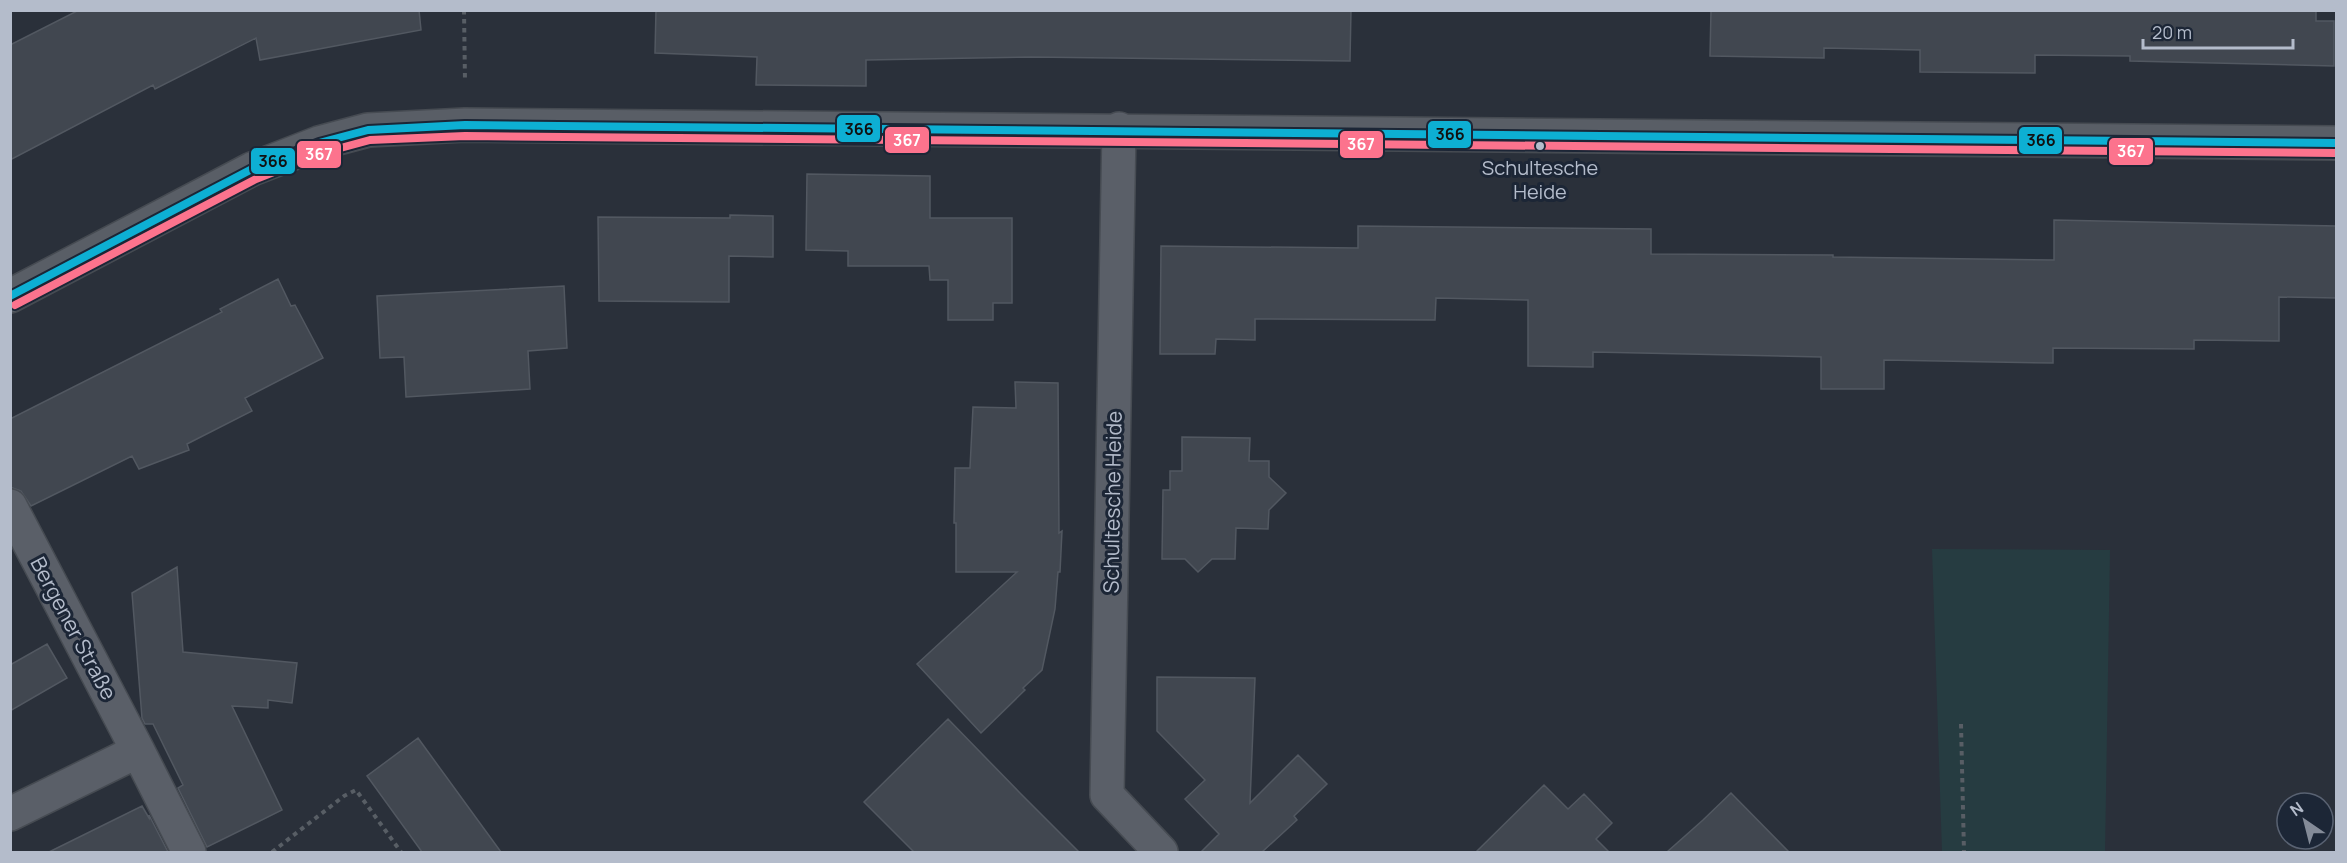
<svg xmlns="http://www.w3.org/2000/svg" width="2347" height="863" font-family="Manrope,sans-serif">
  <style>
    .green { fill: #263c41 }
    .building { fill: #414750; stroke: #525861; stroke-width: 1.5 }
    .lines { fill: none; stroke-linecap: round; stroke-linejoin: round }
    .street-casing { stroke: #464b52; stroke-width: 36 }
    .secondary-casing { stroke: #464b52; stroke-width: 36 }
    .path { stroke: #585e65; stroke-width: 4; stroke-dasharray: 4.5 4.5; stroke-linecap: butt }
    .street { stroke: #5a5f68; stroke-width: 33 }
    .secondary { stroke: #595e66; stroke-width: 33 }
    .bus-1-casing { stroke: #1c2636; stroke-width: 12 }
    .bus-2-casing { stroke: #1c2636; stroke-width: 12 }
    .bus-1 { stroke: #0dafd3; stroke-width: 8 }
    .bus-2 { stroke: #fc738d; stroke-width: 8 }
    .bus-dot { fill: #b4bccb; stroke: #1c2636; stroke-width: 2 }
    .labels { text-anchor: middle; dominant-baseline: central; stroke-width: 6; stroke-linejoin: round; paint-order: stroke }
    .bus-label { font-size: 20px; fill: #b4bccb; stroke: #1c2636 }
    .street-label { font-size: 21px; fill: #b4bccb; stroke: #1c2636 }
    .line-badge { stroke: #1c2636; stroke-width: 2 }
    .badge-label { font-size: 16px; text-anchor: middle; font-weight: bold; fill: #fff }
    .pale-badge-label { font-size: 16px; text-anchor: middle; font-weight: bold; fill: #111 }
  </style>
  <rect width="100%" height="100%" fill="#2a303a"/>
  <!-- green -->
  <path class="green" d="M1932 549 2110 550 2105 852H1942Z"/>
  <!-- building -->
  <path class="building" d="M79 10H419L421 30 260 60 256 38 155 89 153 85 10 160V45Z
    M656 10H1351L1350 61 1031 57 866 60V86L756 85 757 57 655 53Z
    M1711 10H2316V21H2334V66L2130 61V56L2035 55V73L1920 72V50L1824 48V58L1710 56Z
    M807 174 930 176V218H1012V303H993V320H948V280H930L929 266H848V251L806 250Z
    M730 215 773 216V257L729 256V302L599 301 598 217 730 218Z
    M2054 220 2337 226V298L2279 297V341L2194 340V349L2053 348V363L1884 360V389H1821V357L1593 352V367L1528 366V300L1436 298 1435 320 1255 319V340L1216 339 1215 354H1160L1161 246 1358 248V226L1651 229V254L1833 255V257L2054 260Z
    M278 279 291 306 295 305 323 358 245 398 252 411 187 444 189 450 139 469 132 456 31 506 21 491 10 487V419L222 312 220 309Z
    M564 286 567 348 528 351 530 389 406 397 404 357 380 358 377 296Z
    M1015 382 1058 383 1059 533 1062 531 1060 572H1058L1055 609 1042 670 1023 688 1025 690 981 733 917 664 1017 572H956V523H954L955 468H970L973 407 1016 408Z
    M1182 437 1250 438 1249 461H1269V477L1286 493 1269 510 1268 529 1236 528 1235 559H1212L1198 572 1185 559H1162L1163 490H1170V471H1182Z
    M177 567 183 652 297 663 292 703 268 700V708L232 706 282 810 207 847 178 788 183 785 153 724H145L142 718 132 593Z
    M47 644 67 678 10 711V665Z
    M1157 677 1255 678 1250 803 1298 755 1327 784 1294 816 1297 820 1262 852H1201L1219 834 1185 799 1205 780 1157 731Z
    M948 719 1020 793 1079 852H914L864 802Z
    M418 738 501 852H422L367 776Z
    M1544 785 1568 809 1584 794 1612 823 1596 839 1609 852H1476Z
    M1731 793 1789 852H1667L1703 820Z
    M142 806 149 818V815L168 852H49Z"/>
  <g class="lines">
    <defs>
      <path id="street" d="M1119 129 1107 795 1161 852
        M10 506 138 751 10 814
        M138 751 189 852"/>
      <path id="secondary" d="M10 296 252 169 319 143 368 130 465 125 2336 143"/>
    </defs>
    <!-- street casing -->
    <use href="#street" class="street-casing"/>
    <!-- secondary casing -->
    <use href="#secondary" class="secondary-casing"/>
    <!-- path -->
    <path class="path" d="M464 10 465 82
      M1961 724 1964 852
      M272 852 344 796 356 790 401 852"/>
    <!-- street -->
    <use href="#street" class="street"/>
    <!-- secondary -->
    <use href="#secondary" class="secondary"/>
    <defs>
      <path id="bus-1" d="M10 296 252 169 319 143 368 130 465 125 2336 143"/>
      <path id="bus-2" d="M15 305 256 179 322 153 370 140 465 136 2336 153"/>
    </defs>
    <!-- bus-1 casing -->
    <use href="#bus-1" class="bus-1-casing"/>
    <!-- bus-2 casing -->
    <use href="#bus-2" class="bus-2-casing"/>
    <!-- bus-1 -->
    <use href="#bus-1" class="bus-1"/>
    <!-- bus-2 -->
    <use href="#bus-2" class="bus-2"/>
  </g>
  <!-- markers -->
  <circle class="bus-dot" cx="1540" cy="146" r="5"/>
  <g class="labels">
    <!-- bus labels -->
    <g class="bus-label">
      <text x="1540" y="167">Schultesche<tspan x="1540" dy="24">Heide</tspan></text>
    </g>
    <!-- street labels -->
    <g class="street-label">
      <text transform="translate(1112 502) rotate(-89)">Schultesche Heide</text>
      <text transform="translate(74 628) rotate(62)">Bergener Straße</text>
    </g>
  </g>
  <g class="line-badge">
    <rect x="836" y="114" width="45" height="29" rx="6" fill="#0dafd3"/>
    <rect x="1427" y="120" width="45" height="29" rx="6" fill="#0dafd3"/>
    <rect x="884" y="126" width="46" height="28" rx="6" fill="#fc738d"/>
    <rect x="2018" y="126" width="45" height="29" rx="6" fill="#0dafd3"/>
    <rect x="1339" y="130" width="45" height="29" rx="6" fill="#fc738d"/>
    <rect x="2108" y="137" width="46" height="29" rx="6" fill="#fc738d"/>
    <rect x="296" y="140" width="46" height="29" rx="6" fill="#fc738d"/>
    <rect x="250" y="147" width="46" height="28" rx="6" fill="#0dafd3"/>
  </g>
  <g class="badge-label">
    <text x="907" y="146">367</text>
    <text x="1361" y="150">367</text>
    <text x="2131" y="157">367</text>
    <text x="319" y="160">367</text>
  </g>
  <g class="pale-badge-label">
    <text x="859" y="135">366</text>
    <text x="1450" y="140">366</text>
    <text x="2041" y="146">366</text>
    <text x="273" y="167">366</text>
  </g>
  <!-- border -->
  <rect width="2347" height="863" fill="none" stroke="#b4bccb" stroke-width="24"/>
  <!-- north arrow -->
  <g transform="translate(2305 821) rotate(325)"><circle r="28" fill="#1c2636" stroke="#596272" stroke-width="1.5"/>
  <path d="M0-4.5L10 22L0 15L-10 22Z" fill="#848b98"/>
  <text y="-9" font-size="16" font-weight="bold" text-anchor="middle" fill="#b4bccb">N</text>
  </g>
  <!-- scale -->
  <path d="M2143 39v9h150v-9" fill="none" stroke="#b4bccb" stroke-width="3"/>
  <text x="2152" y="39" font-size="18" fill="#b4bccb" stroke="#1c2636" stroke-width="4.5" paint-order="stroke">20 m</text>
</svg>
